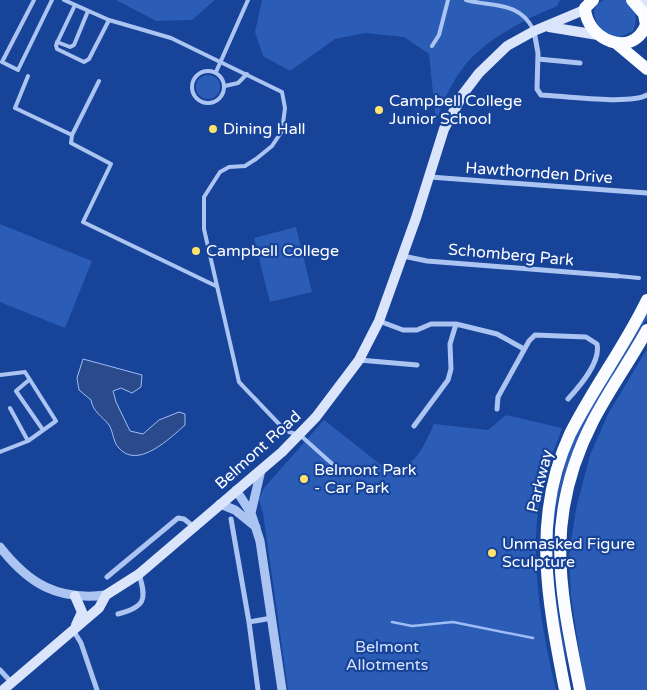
<svg xmlns="http://www.w3.org/2000/svg" width="647" height="690" font-family="'Varela Round',sans-serif">
  <style>
    .green { fill: #2b5cb6 }
    .water { fill: #2a4a8b; stroke: #9ebdf4 }
    .lines { fill: none; stroke-linecap: round; stroke-linejoin: round }
    .stream { stroke: #9ebdf4; stroke-width: 2.5 }
    .service { stroke: #abc4f2; stroke-width: 4 }
    .minor { stroke: #abc4f2; stroke-width: 5 }
    .tertiary { stroke: #abc4f2; stroke-width: 9 }
    .secondary { stroke: #dae5fc; stroke-width: 10 }
    .trunk { stroke: #fafcff; stroke-width: 12 }
    .poi-dot { fill: #ffe36c; stroke: #174399; stroke-width: 2 }
    .labels { text-anchor: middle; dominant-baseline: central; stroke-width: 4.5; stroke-linejoin: round; paint-order: stroke }
    .poi-label { font-size: 16px; fill: #fff; stroke: #174399; text-anchor: start }
    .street-label { font-size: 16px; fill: #fff; stroke: #174399 }
    .park-label { font-size: 16px; fill: #d3e1fc; stroke: #174399 }
  </style>
  <rect width="100%" height="100%" fill="#174399"/>
  <!-- green -->
  <path class="green" d="M116 0H215L192 20 156 21Z
    M262 0H560L557 6C529 17 485 40 466 64 452 81 443 101 436 122L429 54 404 37 365 33 335 39 290 71 263 56 255 32Z
    M604 0H626C636 8 638 19 633 31L620 37H607C599 26 584 9 604 0Z
    M196 87a12 12 0 1 1 24 0a12 12 0 1 1-24 0Z
    M0 224 92 261 65 328 0 302Z
    M296 227 312 292 270 302 254 238Z
    M647 308V318C604 391 554 461 552 548 552 588 561 627 568 665L552 606 549 527 570 443Z
    M647 349V690H585L571 596 569 554 576 509 590 455 608 414Z
    M506 415 562 428C557 444 549 459 545 475 526 545 540 621 556 690H288L263 513 259 499 264 488 324 420 390 472C418 464 422 449 434 424L488 430Z"/>
  <!-- water -->
  <path class="water" d="M83 359 142 375 141 387 132 393 121 388 113 391 116 402 130 431 143 434 159 420 179 412 185 414V425C170 438 137 471 118 447 113 441 113 431 109 425 102 416 93 412 91 400L79 390 77 378Z"/>
  <g class="lines">
    <!-- stream -->
    <path class="stream" d="M392 622 412 626 453 622 533 638"/>
    <!-- service -->
    <path class="service" d="M34 0 2 62 18 70 52 0
      M64 0 109 20 171 38 282 92 285 108 282 131 272 146 256 159 245 166 229 167 220 172 204 197V229L239 382 280 425 289 432 300 435 339 470
      M466 0C492 7 519 1 533 29
      M75 5 56 45 57 49 84 62 89 59 109 20
      M57 42 70 47 74 45 88 11
      M432 46 439 35 448 0
      M192 87a16 16 0 1 1 32 0a16 16 0 1 1-32 0Z
      M216 72 248 0
      M28 76 15 108 72 135 71 143 111 164 83 222 216 286
      M225 86 238 83 247 74
      M72 135 99 81
      M618 276 639 278
      M0 375 25 372 56 421 28 441 0 452
      M29 380 16 391 43 430
      M10 408 28 441"/>
    <!-- minor -->
    <path class="minor" d="M534 31 538 53 537 89 541 95C564 96 630 105 647 95
      M538 59 580 63
      M430 177 647 193
      M403 256 427 261 618 276
      M379 321 403 330H417L431 324H456L497 334 524 349
      M359 360 417 365
      M497 409 498 397 529 341 535 335 586 337 597 344C601 362 580 386 568 399
      M414 426 448 380 451 369 450 344 456 324
      M231 519 249 622 258 690
      M107 577 178 518 184 519 194 527
      M118 614C145 607 147 600 139 574
      M249 622 272 618
      M73 630 81 643 97 690
      M0 670 12 683"/>
    <!-- tertiary -->
    <path class="tertiary" d="M236 490 251 513 260 541 282 690
      M220 504 235 510 256 527
      M251 513 261 470
      M0 547C29 584 58 601 106 595"/>
    <!-- secondary -->
    <path class="secondary" d="M632 0 647 3
      M549 27 598 35
      M75 596 82 612 76 625
      M3 690 99 608 106 595 139 574 282 452 316 417 359 360 379 321 416 218 444 129 463 94 479 73 507 46 534 31 584 10"/>
    <!-- trunk -->
    <path class="trunk" d="M593 0 585 8C586 39 632 60 646 25L644 14 632 0
      M616 43 647 69
      M565 690C548 603 531 518 570 434 593 388 625 346 647 300
      M580 690C560 589 543 518 593 421 609 390 630 361 647 330"/>
  </g>
  <!-- markers -->
  <g class="poi-dot">
    <circle cx="379" cy="110" r="5"/>
    <circle cx="213" cy="129" r="5"/>
    <circle cx="196" cy="251" r="5"/>
    <circle cx="304" cy="479" r="5"/>
    <circle cx="492" cy="553" r="5"/>
  </g>
  <g class="labels">
    <!-- poi labels -->
    <g class="poi-label">
      <text x="389" y="101">Campbell College<tspan x="389" dy="18">Junior School</tspan></text>
      <text x="223" y="129">Dining Hall</text>
      <text x="206" y="251">Campbell College</text>
      <text x="314" y="470">Belmont Park<tspan x="314" dy="18">- Car Park</tspan></text>
      <text x="502" y="544">Unmasked Figure<tspan x="502" dy="18">Sculpture</tspan></text>
    </g>
    <!-- street labels -->
    <g class="street-label">
      <text transform="translate(539 173) rotate(4)">Hawthornden Drive</text>
      <text transform="translate(511 255) rotate(5)">Schomberg Park</text>
      <text transform="translate(258 450) rotate(-42)">Belmont Road</text>
      <text transform="translate(540 481) rotate(-76)">Parkway</text>
    </g>
    <!-- park labels -->
    <g class="park-label">
      <text x="387" y="647">Belmont<tspan x="387" dy="18">Allotments</tspan></text>
    </g>
  </g>
</svg>
